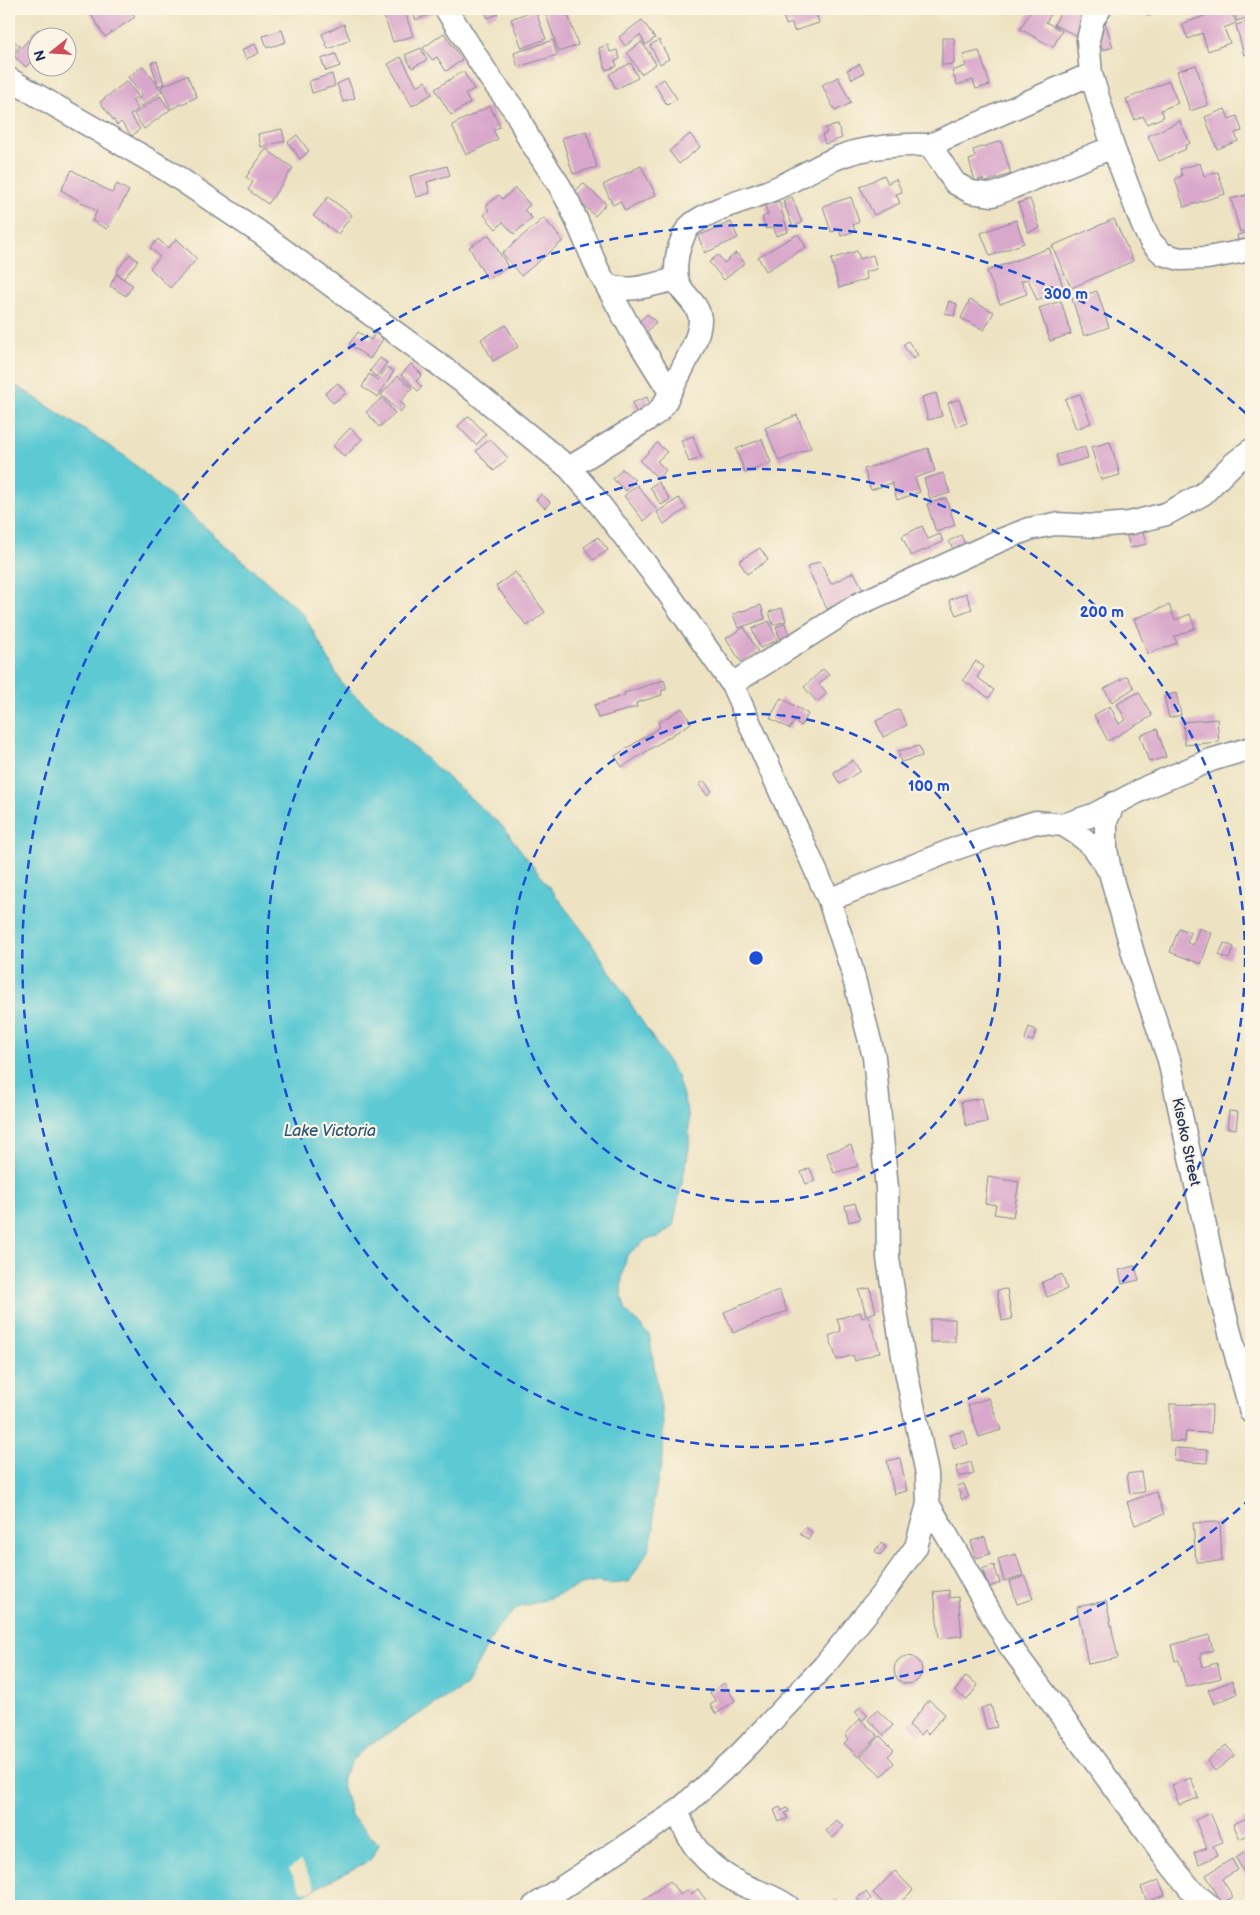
<svg xmlns="http://www.w3.org/2000/svg" width="1260" height="1915" font-family="'Balsamiq Sans',sans-serif">
  <style>
    .water { fill: #5cc9d3; stroke: #3c7c98 }
    .pier { fill: #ede3c2 }
    .building { fill: #d9a7cb }
    .lines { fill: none; stroke-linecap: round; stroke-linejoin: round }
    .minor-casing { stroke: #848990; stroke-width: 25 }
    .minor { stroke: #fff; stroke-width: 22 }
    .ring { fill: none; stroke: #1d4ed8; stroke-width: 2.5; stroke-dasharray: 9 6 }
    .labels { text-anchor: middle; dominant-baseline: central; stroke-width: 4.5; stroke-linejoin: round; paint-order: stroke }
    .street-label { font-size: 15px; fill: #1b2f5e; stroke: #fcf5e5 }
    .water-label { font-size: 16px; font-style: italic; fill: #2b567b; stroke: #fcf5e5 }
    .centre { fill: #1d4ed8; stroke: #fcf5e5; stroke-width: 2.5 }
    .ring-label { font-size: 15px; text-anchor: middle; font-weight: bold; fill: #1d4ed8; stroke: #fcf5e5; stroke-width: 4.5; stroke-linejoin: round; paint-order: stroke }
  </style>
  <rect width="100%" height="100%" fill="#fcf5e5"/>
  <filter id="ink" filterUnits="userSpaceOnUse"><feTurbulence type="fractalNoise" baseFrequency=".02" numOctaves="2"/><feDisplacementMap in="SourceGraphic" scale="10" xChannelSelector="R" yChannelSelector="G"/><feConvolveMatrix kernelMatrix="1 2 1 2 8 2 1 2 1" color-interpolation-filters="sRGB"/></filter>
  <filter id="wash" filterUnits="userSpaceOnUse"><feTurbulence type="fractalNoise" baseFrequency=".0096" numOctaves="4" result="noise"/><feDisplacementMap in="SourceGraphic" scale="20" xChannelSelector="R" yChannelSelector="G"/><feGaussianBlur stdDeviation="1.12" result="paint"/><feColorMatrix in="noise" values="0 0 0 0 0 0 0 0 0 0 0 0 0 0 0 0 0 1.4 0 .05"/><feComposite in="paint" operator="in"/></filter>
  <g filter="url(#wash)">
    <rect width="100%" height="100%" fill="#ede3c2"/>
    <!-- water -->
    <path class="water" d="M9 381 126 457 304 615 342 684 503 827 591 942 677 1076 689 1117V1148L673 1226 659 1237 647 1239 627 1255 622 1277 621 1292 626 1311 649 1334 663 1421V1456L653 1503 654 1528 648 1551 629 1582 610 1584 596 1582 581 1585 544 1600 517 1608 497 1628 466 1685 369 1745 352 1760 341 1780 351 1816 379 1845 370 1860 282 1906H9Z"/>
    <!-- pier -->
    <path class="pier" d="M300 1861 316 1888 309 1892 307 1890 303 1892 289 1869Z"/>
    <g id="blocks">
      <!-- building -->
      <path class="building" d="M89 9H130L135 17 105 37 88 10Z
        M397 9H404L413 36 393 42 383 13Z
        M411 9H432L434 13 416 20Z
        M484 9H496L498 14 488 18Z
        M544 9H566L578 45 559 52Z
        M781 9H815L819 23 794 31 792 23 786 25Z
        M1032 9H1054L1046 22 1062 31 1053 47 1020 29Z
        M1062 9H1083L1089 12 1078 36 1054 25Z
        M1146 9H1157L1158 13 1148 16Z
        M1224 9H1230L1236 23 1224 28 1230 43 1208 51 1202 33 1188 39 1182 24Z
        M1233 9H1247L1250 17 1237 21Z
        M535 10 546 39 522 48 511 19Z
        M642 20 655 38 646 45 640 35 625 46 619 37Z
        M1250 21 1251 53 1244 55 1236 25Z
        M1105 22 1113 47 1103 50 1094 25Z
        M344 24 350 40 328 49 322 34Z
        M38 29 48 38H38V54L26 67 14 56Z
        M282 30 286 42 267 48 263 36Z
        M444 33 462 60 446 71 437 57 432 60 423 48Z
        M9 37 20 46 9 59Z
        M942 38H954V64L942 65Z
        M553 40 557 55 518 67 514 53Z
        M659 40 669 59 660 64 650 45Z
        M642 42 656 64 641 74 627 52Z
        M255 44 259 53 246 59 242 50Z
        M608 45 610 52 617 50 620 59 615 61 617 66 606 70 599 48Z
        M421 48 427 60 412 68 405 55Z
        M979 51 990 85 976 89 973 80 957 85 952 71 966 66 963 55Z
        M336 54 340 66 326 71 321 59Z
        M401 57 417 86 425 81 432 94 412 106 388 64Z
        M157 61 164 84 158 86 151 63Z
        M631 63 638 78 616 89 609 74Z
        M860 64 864 73 852 79 847 70Z
        M1196 65 1208 105 1190 111 1177 71Z
        M143 66 162 91 141 107 136 100 142 96 128 77Z
        M463 71 474 89 465 94 470 103 451 115 435 89Z
        M332 74 335 86 312 93 309 81Z
        M187 75 197 97 171 109 161 87Z
        M838 77 851 103 835 111 822 85Z
        M348 79 355 98 343 102 337 84Z
        M664 79 677 99 667 105 655 85Z
        M127 81 138 96 132 100 138 109 130 115 140 129 132 136 121 122 117 125 100 102Z
        M1169 81 1178 103 1161 110 1164 117 1147 124 1143 116 1135 120 1126 99Z
        M160 96 170 110 144 129 134 114Z
        M490 106 500 127 493 130 498 139 466 155 452 125Z
        M1225 109 1229 119 1237 116 1242 131 1235 133 1238 141 1217 149 1205 117Z
        M1180 121 1190 143 1185 146 1186 149 1159 161 1148 136Z
        M838 125 842 138 825 144 822 135 827 133 825 128Z
        M282 129 285 141 261 147 258 134Z
        M586 131 597 167 573 174 562 138Z
        M690 134 700 147 679 164 669 151Z
        M297 135 309 151 300 159 288 142Z
        M1001 141 1011 174 984 183 983 179 975 181 969 160 975 158 973 150Z
        M266 149 293 168 268 204 248 190 253 182 246 177Z
        M1200 163 1204 176 1218 172 1225 194 1184 207 1175 179 1182 176 1180 169Z
        M447 166 450 175 427 182 430 193 416 197 410 176Z
        M641 166 656 195 625 211 620 201 613 205 603 185Z
        M72 170 112 193 117 184 129 191 107 229 92 221 97 211 61 190Z
        M884 175 888 183 896 179 902 192 896 194 900 203 874 215 860 187Z
        M583 183 606 204 595 216 572 195Z
        M515 188 530 205 524 210 532 218 514 234 503 222 496 229 484 215 489 210 486 206 499 195 503 199Z
        M1250 194 1251 229 1240 232 1231 199Z
        M328 197 352 215 338 234 313 216Z
        M792 197 802 223 793 227 783 201Z
        M851 197 859 222 853 225 855 231 841 236 839 230 831 232 823 206Z
        M1030 199 1040 228 1028 232 1018 203Z
        M779 201 788 232 776 236 774 227 766 229 762 217 768 215 765 206Z
        M544 218 563 241 521 276 502 253Z
        M1114 219 1133 261 1071 288 1052 246Z
        M1016 220 1024 243 990 256 981 233Z
        M731 222 738 238 705 253 698 236Z
        M1251 232V243L1239 246 1237 235Z
        M798 234 806 247 766 271 758 257Z
        M489 235 508 267 487 279 469 247Z
        M158 239 168 248 177 239 197 259 170 288 150 268 160 257 150 248Z
        M1049 248 1064 289 1037 300 1028 279 1021 281 1027 294 1000 304 987 271Z
        M857 251 860 259 873 255 877 269 865 272 867 279 839 288 831 259Z
        M736 253 745 263 724 280 709 262 718 255 724 263Z
        M130 254 138 261 123 279 116 272Z
        M116 274 133 285 126 296 110 286Z
        M1097 291 1109 327 1084 336 1072 299Z
        M970 300 994 312 984 330 961 318Z
        M949 301 957 304 954 316 945 313Z
        M1061 301 1071 334 1050 341 1039 308Z
        M647 314 656 322 647 332 638 323Z
        M506 325 518 347 493 361 481 339Z
        M358 332 371 340 375 333 383 339 370 359 349 344Z
        M908 341 918 355 913 359 903 345Z
        M380 358 387 363 376 377 370 371Z
        M411 364 422 375 416 381 422 387 418 391 401 375Z
        M387 367 394 371 378 397 362 387 369 374 378 380Z
        M398 376 412 388 400 402 405 406 400 412 381 395Z
        M338 383 346 393 333 403 325 393Z
        M936 393 942 416 928 420 922 397Z
        M1080 394 1091 423 1076 429 1065 399Z
        M647 397 652 411 638 417 632 403Z
        M382 398 395 413 379 427 366 412Z
        M959 399 967 423 956 427 948 403Z
        M797 415 811 448 779 461 765 428Z
        M469 416 486 434 476 445 458 426Z
        M350 428 362 439 345 457 333 446Z
        M693 436 701 458 689 462 681 440Z
        M490 439 508 458 494 471 476 451Z
        M762 439 771 463 745 473 736 449Z
        M1110 442 1120 475 1101 480 1091 447Z
        M657 443 667 452 657 461 666 470 658 478 640 461Z
        M1085 447 1088 458 1059 466 1056 455Z
        M928 448 935 471 915 478 920 492 897 500 892 483 871 490 864 469Z
        M622 469 635 480 626 491 613 479Z
        M943 473 950 493 930 499 924 479Z
        M658 482 670 499 661 505 650 487Z
        M637 485 657 510 644 521 624 496Z
        M542 494 550 502 545 508 536 500Z
        M679 498 686 509 664 524 657 512Z
        M946 498 955 525 936 532 927 504Z
        M922 526 928 539 940 534 943 542 911 556 902 536Z
        M1143 532 1146 544 1130 548 1127 536Z
        M961 535 966 546 954 551 949 541Z
        M598 537 608 550 593 560 584 547Z
        M760 548 768 560 747 574 739 561Z
        M820 561 831 584 854 572 864 592 827 609 807 567Z
        M515 572 545 612 527 626 496 586Z
        M966 593 972 609 956 615 949 600Z
        M761 605 765 619 738 628 733 614Z
        M1169 605 1175 620 1190 614 1195 628 1174 637 1177 643 1148 654 1134 619Z
        M782 608 786 621 773 625 769 612Z
        M769 621 777 640 760 648 752 629Z
        M785 623 792 641 782 645 776 627Z
        M744 627 758 652 741 662 726 638Z
        M976 661 984 667 977 677 994 690 989 698 963 680Z
        M823 669 829 675 819 684 827 693 817 702 804 687Z
        M1127 676 1134 688 1112 702 1104 689Z
        M664 680 667 689 661 691 662 695 636 703 637 707 598 718 594 705 625 695 624 693Z
        M1139 692 1152 716 1108 741 1094 715 1110 706 1119 724 1126 720 1117 704Z
        M1176 693 1181 715 1169 718 1164 696Z
        M781 698 808 714 801 726 794 721 790 729 770 718Z
        M682 708 691 723 622 767 615 756 660 727 658 723Z
        M899 709 907 725 883 737 876 721Z
        M1217 719 1219 742 1185 745 1183 722Z
        M1157 729 1166 757 1149 762 1140 735Z
        M919 746 922 756 901 762 898 751Z
        M853 760 860 771 840 784 833 773Z
        M704 781 712 791 707 795 699 785Z
        M1179 928 1191 933 1187 943 1193 945 1199 928 1212 933 1201 964 1170 952Z
        M1224 943 1234 947 1229 959 1219 955Z
        M1029 1027 1036 1030 1033 1041 1025 1039Z
        M982 1098 987 1122 966 1126 961 1102Z
        M1229 1111 1238 1112 1236 1129 1227 1128Z
        M851 1145 858 1166 834 1173 827 1153Z
        M810 1168 815 1181 806 1184 801 1172Z
        M988 1177 1019 1182 1013 1217 994 1214 996 1205 985 1203Z
        M855 1203 860 1219 849 1222 845 1206Z
        M1135 1266 1139 1280 1122 1284 1119 1270Z
        M1062 1274 1067 1289 1047 1297 1042 1282Z
        M870 1288 876 1312 866 1315 859 1290Z
        M1007 1289 1012 1319 1002 1321 997 1290Z
        M779 1290 787 1311 733 1333 724 1312Z
        M860 1312 862 1318 868 1316 880 1352 855 1361 853 1355 837 1360 829 1336 841 1331 837 1319Z
        M930 1319H955V1342H930Z
        M989 1398 1001 1430 979 1437 968 1405Z
        M1170 1404 1212 1405 1211 1433 1186 1432 1185 1442 1170 1441Z
        M964 1431 968 1444 954 1448 950 1435Z
        M1175 1448 1208 1450 1207 1463 1174 1461Z
        M900 1458 907 1491 894 1494 887 1461Z
        M971 1462 974 1473 959 1477 956 1467Z
        M1141 1472 1144 1492 1130 1494 1127 1474Z
        M964 1484 969 1497 962 1500 957 1486Z
        M1156 1492 1164 1514 1135 1525 1127 1502Z
        M1220 1522 1222 1561 1196 1562 1193 1523Z
        M805 1527 812 1532 808 1539 800 1534Z
        M985 1537 990 1554 976 1558 971 1541Z
        M881 1543 886 1547 880 1555 875 1551Z
        M1016 1554 1023 1575 1004 1581 998 1559Z
        M994 1565 1000 1583 989 1587 982 1569Z
        M1025 1576 1033 1599 1017 1604 1010 1581Z
        M949 1590V1598L958 1597 962 1636 939 1638 934 1592Z
        M1106 1601 1118 1658 1088 1664 1077 1607Z
        M1209 1635 1213 1650 1200 1654 1203 1667 1217 1663 1221 1678 1186 1687 1179 1660 1175 1661 1171 1645Z
        M894 1670a14 14 0 1 1 28 0a14 14 0 1 1-28 0Z
        M966 1676 978 1685 967 1700 955 1691Z
        M1232 1681 1237 1694 1214 1704 1208 1690Z
        M724 1683 735 1701 716 1714 710 1705 716 1701 710 1693Z
        M929 1700 945 1714 928 1734 924 1730 920 1735 909 1725Z
        M991 1705 997 1727 987 1729 981 1708Z
        M860 1707 868 1715 863 1720 855 1712Z
        M877 1710 893 1725 884 1735 868 1720Z
        M860 1719 878 1736 858 1757 844 1743 849 1739 845 1735Z
        M880 1736 894 1750 888 1756 894 1763 882 1776 861 1757Z
        M1226 1745 1235 1755 1215 1771 1207 1761Z
        M1191 1778 1198 1798 1179 1805 1172 1785Z
        M780 1807 782 1811 787 1808 789 1811 785 1813 788 1818 779 1822 774 1810Z
        M1210 1813 1223 1842 1213 1846 1217 1856 1199 1864 1194 1853 1207 1848 1195 1820Z
        M1250 1817 1251 1833 1240 1839 1233 1824Z
        M836 1820 844 1826 833 1838 826 1831Z
        M1248 1850 1251 1856V1878L1248 1880 1236 1858Z
        M1232 1859 1238 1870 1222 1879 1233 1897 1222 1903 1206 1875Z
        M895 1871 913 1890 897 1906H886L873 1893Z
        M1159 1880 1165 1895 1147 1902 1141 1887Z
        M670 1881 680 1895 687 1890 691 1894 698 1889 710 1906H634Z
        M866 1892 871 1899 863 1906 857 1898Z
        M836 1899 841 1906H826Z"/>
    </g>
  </g>
  <g filter="url(#ink)">
    <use href="#blocks" fill-opacity="0" stroke="#848990" stroke-width="1"/>
    <g class="lines">
      <defs>
        <path id="minor" d="M446 9 490 78 516 112 529 139 559 185 569 203 598 270 630 328 670 392
          M1100 9 1093 19 1088 40 1091 74 1113 147 1143 226 1151 242 1163 254 1180 259 1207 258 1251 250
          M9 79 168 171 259 232 468 386 569 468 590 492 668 593 732 684 829 900 851 967 874 1057 887 1188 888 1258 903 1356 927 1474 928 1504 916 1547 886 1589 824 1666 740 1754 678 1811 534 1906
          M930 145 1091 74
          M607 285C630 294 653 284 677 279
          M569 468 647 420 658 412 665 403C674 382 701 340 700 319 699 307 690 300 683 291 672 278 676 254 682 240 684 234 687 228 692 224 717 205 751 200 779 187 805 175 829 158 858 151 881 146 906 144 930 145L955 183 971 192 993 195 1113 147
          M732 684 859 604 1001 540 1029 529 1055 524 1096 526 1130 523 1166 514 1203 494 1232 465 1251 450
          M1114 803 1106 821V849L1111 876 1137 967 1169 1060 1219 1291 1251 1412
          M1063 825C1084 837 1096 847 1107 868
          M829 900 957 848 1001 833 1036 822 1063 825 1093 815 1147 787 1211 760 1251 748
          M928 1504C957 1550 981 1599 1010 1646L1171 1865 1192 1891 1210 1906
          M678 1811C688 1845 707 1866 739 1883 755 1891 773 1895 788 1906"/>
      </defs>
      <!-- minor casing -->
      <use href="#minor" class="minor-casing"/>
      <!-- minor -->
      <use href="#minor" class="minor"/>
    </g>
  </g>
  <!-- distance rings -->
  <g class="ring">
    <circle cx="756" cy="958" r="244"/>
    <circle cx="756" cy="958" r="489"/>
    <path d="M1251 1498A733 733 0 1 1 1251 418"/>
  </g>
  <g class="labels">
    <!-- street labels -->
    <g class="street-label">
      <text transform="translate(1186 1142) rotate(78)">Kisoko Street</text>
    </g>
    <!-- water labels -->
    <g class="water-label">
      <text x="330" y="1131">Lake Victoria</text>
    </g>
  </g>
  <circle cx="756" cy="958" r="8" class="centre"/>
  <g class="ring-label">
    <text x="1066" y="299">300 m</text>
    <text x="1102" y="617">200 m</text>
    <text x="929" y="791">100 m</text>
  </g>
  <!-- margin -->
  <rect width="1260" height="1915" fill="none" stroke="#fcf5e5" stroke-width="30"/>
  <!-- north arrow -->
  <g transform="translate(52 52) rotate(253)"><circle r="24" fill="#fcf5e5" stroke="#a2a6af"/>
  <path d="M0-4L9 19L0 12L-9 19Z" fill="#d1495b"/>
  <text y="-8" font-size="14" font-weight="bold" text-anchor="middle" fill="#1b2f5e">N</text>
  </g>
</svg>
